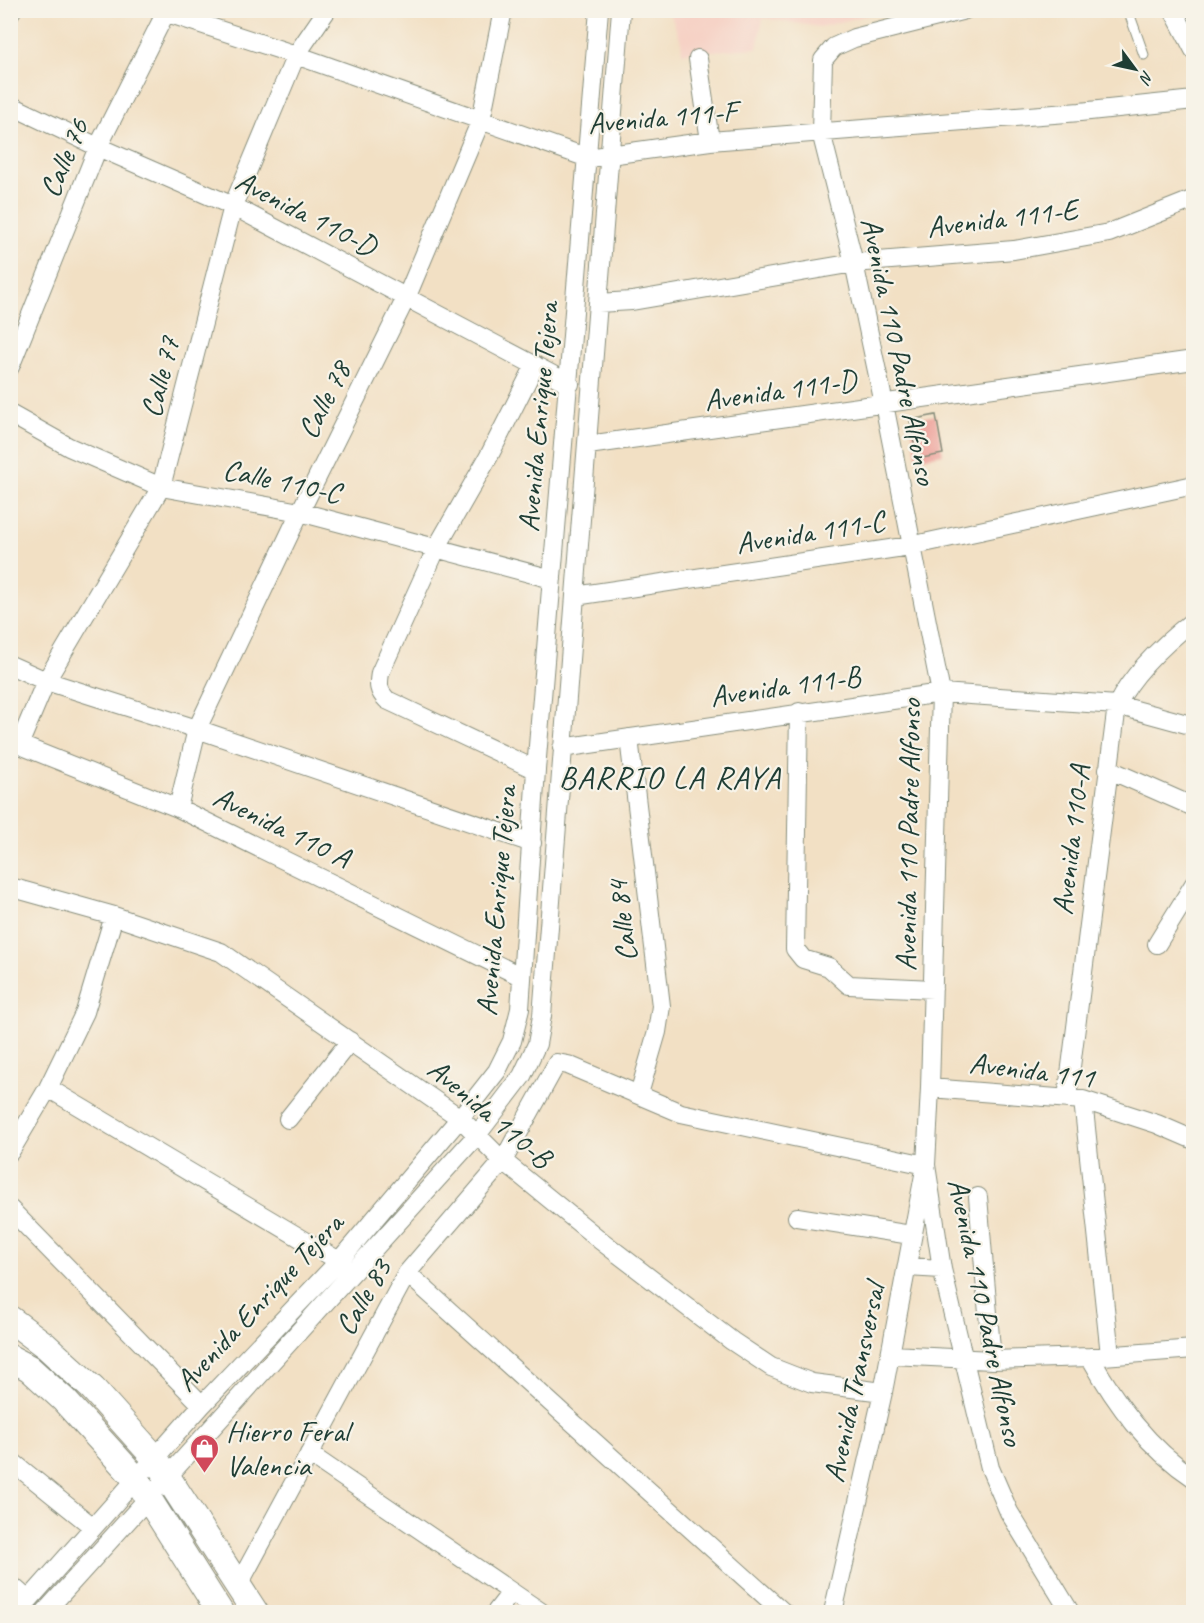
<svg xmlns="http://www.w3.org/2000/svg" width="1204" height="1623" font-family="Caveat,sans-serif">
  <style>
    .built { fill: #f6d1c5 }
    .building { fill: #ec9992 }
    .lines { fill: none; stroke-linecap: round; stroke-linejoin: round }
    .lane-casing { stroke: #888e7c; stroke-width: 11 }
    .street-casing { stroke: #888e7c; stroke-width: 20 }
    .secondary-casing { stroke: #888e7c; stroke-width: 28 }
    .lane { stroke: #fff; stroke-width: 9 }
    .street { stroke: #fff; stroke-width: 18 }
    .secondary { stroke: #fff; stroke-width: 26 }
    .labels { text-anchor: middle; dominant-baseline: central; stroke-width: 4.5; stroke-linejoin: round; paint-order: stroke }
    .street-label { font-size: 30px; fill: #1f3d34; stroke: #f7f3e8 }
    .poi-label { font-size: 30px; fill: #1f3d34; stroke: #f7f3e8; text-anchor: start }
    .neighbourhood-label { font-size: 32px; letter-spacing: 1.5px; fill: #1f3d34; stroke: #f7f3e8 }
  </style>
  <rect width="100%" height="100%" fill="#f7f3e8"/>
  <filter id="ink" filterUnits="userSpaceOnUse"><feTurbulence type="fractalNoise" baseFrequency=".0167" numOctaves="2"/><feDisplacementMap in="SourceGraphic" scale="12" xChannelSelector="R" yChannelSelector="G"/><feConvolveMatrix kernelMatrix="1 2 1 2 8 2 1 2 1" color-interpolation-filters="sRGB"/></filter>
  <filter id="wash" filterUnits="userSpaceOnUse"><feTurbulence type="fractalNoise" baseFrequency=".008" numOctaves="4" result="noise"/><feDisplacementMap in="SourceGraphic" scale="24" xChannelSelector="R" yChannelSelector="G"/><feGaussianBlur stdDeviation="1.35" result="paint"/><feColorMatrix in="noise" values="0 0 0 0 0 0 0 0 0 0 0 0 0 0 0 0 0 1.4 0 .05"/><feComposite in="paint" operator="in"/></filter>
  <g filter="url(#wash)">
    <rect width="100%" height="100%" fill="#f2e0c4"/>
    <!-- built -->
    <path class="built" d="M669 11H885L820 27 763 18 757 48 682 53 681 41Z"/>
    <g id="blocks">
      <!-- building -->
      <path class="building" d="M936 415 943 454 917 459 910 420Z"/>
    </g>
  </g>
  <g filter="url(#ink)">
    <use href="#blocks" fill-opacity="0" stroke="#888e7c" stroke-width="1.5"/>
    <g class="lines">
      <defs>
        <path id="lane" d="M1128 10 1144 55"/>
        <path id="street" d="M158 10 296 55 588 158 710 141 1080 112 1194 100
          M965 10 854 38 834 47 823 60 821 132 854 263 884 404 941 693 930 1088 926 1165 942 1269 990 1468 1009 1512 1070 1612
          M1173 10 1194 50
          M10 13 12 10
          M698 59 710 141
          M10 105 98 147 233 206 570 384
          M598 303 632 301 854 263 1014 250 1109 233 1194 199
          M535 365 489 456 437 547 380 673C378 685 378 691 387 700L536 770
          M10 367 98 147 167 10
          M10 414 69 447 161 487 300 512 552 579
          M588 445 1194 360
          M575 596 910 546 1194 485
          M10 665 46 681 197 729 532 843
          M799 712 795 949 803 959 829 967 849 985 933 989
          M629 738 661 1006 657 1032 639 1094
          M10 741 178 808 522 977
          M19 745 46 681 161 487 233 206 296 55 327 10
          M562 748 941 693 1117 705 1194 726
          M1108 769 1194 807
          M178 808 197 729 300 512 407 296 481 120 503 10
          M10 887 114 916 221 952 460 1118 503 1161 600 1240 732 1341 771 1367 812 1383 883 1392
          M1157 944 1194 884
          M48 1088 339 1261
          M930 1088 1083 1100 1157 1124 1194 1140
          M1067 1098 1117 705C1133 672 1165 643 1194 620
          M1083 1100 1110 1355
          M288 1119 350 1041
          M10 1152 48 1088 85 1012 114 916
          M978 1197 992 1360
          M10 1209 202 1405
          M797 1217 911 1235
          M907 1267 942 1269
          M407 1273 783 1612
          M891 1355 992 1360 1090 1357 1194 1349
          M1090 1357C1116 1404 1148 1448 1194 1478
          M309 1454 541 1612
          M10 1460 93 1527
          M10 1584 28 1600
          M238 1586 407 1273 503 1161 557 1063 568 1065 681 1113 926 1165
          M18 1612 202 1405 339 1261 460 1118 497 1071 512 1041 520 1009 536 770 599 10
          M45 1612 477 1135 522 1076 537 1044 542 1016 621 10
          M496 1612 510 1594
          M833 1612 883 1392 924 1175"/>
        <path id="secondary" d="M10 1319 46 1346 93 1389 155 1458 255 1612
          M10 1358 29 1368 64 1400 136 1479 220 1612"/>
      </defs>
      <!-- lane casing -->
      <use href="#lane" class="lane-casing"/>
      <!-- street casing -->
      <use href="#street" class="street-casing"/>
      <!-- secondary casing -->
      <use href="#secondary" class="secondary-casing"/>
      <!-- lane -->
      <use href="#lane" class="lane"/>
      <!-- street -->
      <use href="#street" class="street"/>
      <!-- secondary -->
      <use href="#secondary" class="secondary"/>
    </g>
  </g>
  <!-- icons -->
  <defs>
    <symbol id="shop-pin" viewBox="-11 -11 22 30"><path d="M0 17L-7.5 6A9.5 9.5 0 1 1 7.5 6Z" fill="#d1495b" stroke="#f7f3e8"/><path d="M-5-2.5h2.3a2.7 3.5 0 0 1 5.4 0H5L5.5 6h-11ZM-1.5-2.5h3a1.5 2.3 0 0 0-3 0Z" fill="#fff"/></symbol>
  </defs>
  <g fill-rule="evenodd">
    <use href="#shop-pin" x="188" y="1432" width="33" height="45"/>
  </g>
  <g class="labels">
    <!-- street labels -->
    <g class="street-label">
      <text transform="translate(662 117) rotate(-5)">Avenida 111-F</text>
      <text transform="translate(64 158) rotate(-67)">Calle 76</text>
      <text transform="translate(306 213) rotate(27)">Avenida 110-D</text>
      <text transform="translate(1002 218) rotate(-7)">Avenida 111-E</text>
      <text transform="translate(899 351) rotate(78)">Avenida 110 Padre Alfonso</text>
      <text transform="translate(160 377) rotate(-76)">Calle 77</text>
      <text transform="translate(780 390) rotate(-8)">Avenida 111-D</text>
      <text transform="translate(324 400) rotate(-63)">Calle 78</text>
      <text transform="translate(538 417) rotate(-85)">Avenida Enrique Tejera</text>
      <text transform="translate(282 481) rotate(12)">Calle 110-C</text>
      <text transform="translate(810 532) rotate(-9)">Avenida 111-C</text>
      <text transform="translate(785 686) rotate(-8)">Avenida 111-B</text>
      <text transform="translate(282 827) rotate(26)">Avenida 110 A</text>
      <text transform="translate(908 835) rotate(-89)">Avenida 110 Padre Alfonso</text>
      <text transform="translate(1071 840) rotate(-83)">Avenida 110-A</text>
      <text transform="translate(496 901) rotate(-85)">Avenida Enrique Tejera</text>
      <text transform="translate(622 921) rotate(-97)">Calle 84</text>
      <text transform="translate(1032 1070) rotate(7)">Avenida 111</text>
      <text transform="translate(490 1113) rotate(40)">Avenida 110-B</text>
      <text transform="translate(363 1297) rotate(-60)">Calle 83</text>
      <text transform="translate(259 1302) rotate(-47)">Avenida Enrique Tejera</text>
      <text transform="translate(986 1312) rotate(78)">Avenida 110 Padre Alfonso</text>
      <text transform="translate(854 1383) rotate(-78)">Avenida Transversal</text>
    </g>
    <!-- poi labels -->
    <g class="poi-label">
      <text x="226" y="1431">Hierro Feral<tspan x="226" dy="34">Valencia</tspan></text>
    </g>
    <!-- neighbourhood labels -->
    <g class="neighbourhood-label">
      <text x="670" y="777">BARRIO LA RAYA</text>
    </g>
  </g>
  <!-- margin -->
  <rect width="1204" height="1623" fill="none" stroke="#f7f3e8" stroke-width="36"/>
  <!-- north arrow -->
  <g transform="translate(1135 69) rotate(123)" stroke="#f7f3e8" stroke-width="4.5" paint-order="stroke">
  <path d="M0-4.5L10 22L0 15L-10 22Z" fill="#1f3d34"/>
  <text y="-9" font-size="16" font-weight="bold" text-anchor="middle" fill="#1f3d34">N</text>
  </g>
</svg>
